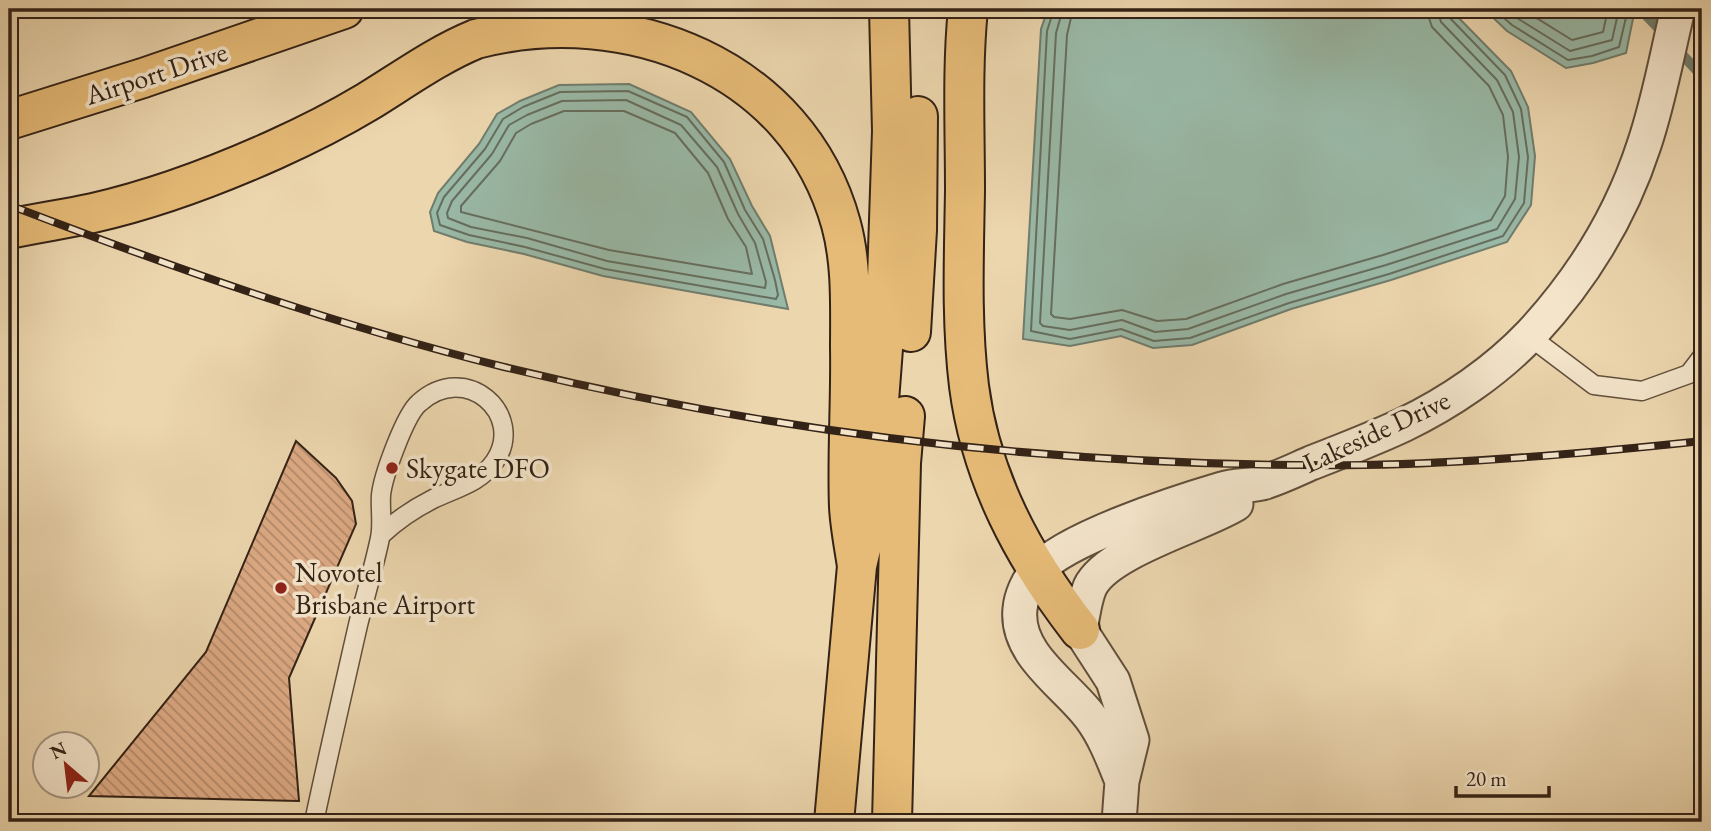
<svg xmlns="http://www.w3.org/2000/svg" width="1711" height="831" font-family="'EB Garamond',serif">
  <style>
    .water { fill: #99b9a7; stroke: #707d6d; stroke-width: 2 }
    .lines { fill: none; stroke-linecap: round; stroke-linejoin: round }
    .shore { stroke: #666e5e; stroke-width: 2 }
    .stream { stroke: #707d6d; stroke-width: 10 }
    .building { fill: url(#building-back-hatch); stroke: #332216; stroke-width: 2 }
    .lane-casing { stroke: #614f3c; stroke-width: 21 }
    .street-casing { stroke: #614f3c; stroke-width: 37 }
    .primary-casing { stroke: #332216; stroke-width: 42 }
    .lane { stroke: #f3e4ca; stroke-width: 18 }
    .street { stroke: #f3e4ca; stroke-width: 33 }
    .primary { stroke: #e6bb77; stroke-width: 38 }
    .rail-casing { stroke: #332216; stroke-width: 8 }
    .rail { stroke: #f3e4ca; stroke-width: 5; stroke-dasharray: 16; stroke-linecap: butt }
    .poi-dot { fill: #8f2418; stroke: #f3e4ca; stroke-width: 2.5 }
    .labels { text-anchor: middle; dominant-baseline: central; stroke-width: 7; stroke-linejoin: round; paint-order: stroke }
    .street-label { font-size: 28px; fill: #332216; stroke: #f3e4ca }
    .poi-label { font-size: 28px; fill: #332216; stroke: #f3e4ca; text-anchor: start }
  </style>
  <defs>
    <pattern id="building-back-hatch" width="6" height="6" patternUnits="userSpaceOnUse" patternTransform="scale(1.75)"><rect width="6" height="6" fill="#ddaa84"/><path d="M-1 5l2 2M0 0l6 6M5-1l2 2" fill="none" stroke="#b48a6b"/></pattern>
  </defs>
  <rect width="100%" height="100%" fill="#ecd6ae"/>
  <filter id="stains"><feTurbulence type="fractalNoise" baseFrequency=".00286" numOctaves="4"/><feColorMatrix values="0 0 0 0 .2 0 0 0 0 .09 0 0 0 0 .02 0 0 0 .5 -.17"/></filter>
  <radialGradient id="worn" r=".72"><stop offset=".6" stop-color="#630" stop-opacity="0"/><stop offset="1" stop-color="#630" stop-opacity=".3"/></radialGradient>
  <!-- water -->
  <path class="water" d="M1048 9H1450L1511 71 1528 107 1535 156 1531 205 1507 242 1391 280 1291 309 1192 345 1153 348 1121 336 1070 346 1023 339 1041 29Z
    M1484 9H1635L1626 53 1593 63 1566 68 1507 31Z
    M629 84 691 112 730 159 752 206 770 236 788 309 603 276 524 254 467 242 434 231 430 212 438 193 479 144 497 114 520 101 559 85Z"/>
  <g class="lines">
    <!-- shore -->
    <path class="shore" d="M1054 9 1047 31 1031 331 1070 339 1121 329 1154 341 1190 338 1289 303 1389 274 1503 236 1524 203 1528 157 1521 109 1505 75 1448 16 1446 9
      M1063 9 1056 33 1040 323 1043 326 1070 330 1122 320 1155 332 1188 329 1286 294 1386 265 1497 229 1515 199 1519 157 1513 112 1497 80 1441 22 1437 9
      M1073 9 1067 35 1051 314 1054 317 1070 319 1122 310 1157 321 1186 319 1283 284 1383 255 1491 220 1505 196 1508 157 1503 115 1489 86 1432 27 1426 9
      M1494 9 1512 25 1568 60 1592 56 1619 47 1628 9
      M1507 9 1517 18 1570 51 1612 40 1619 9
      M1522 9 1572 40 1603 32 1608 9
      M628 91 687 117 724 162 745 210 763 239 775 280 778 295 776 299 605 269 525 247 469 235 440 225 437 213 444 197 485 149 503 119 523 107 560 92Z
      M626 100 681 125 717 167 738 214 755 243 766 282 765 288 607 261 527 238 471 227 448 218 447 213 452 201 492 154 509 125 527 115 562 101Z
      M564 111H624L675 133 708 173 728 219 746 247 752 274 609 250 461 212V206L500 161 516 133 531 124Z"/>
    <!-- stream -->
    <path class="stream" d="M1640 9 1664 34
      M1676 48 1702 76"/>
  </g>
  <!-- building -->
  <path class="building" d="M296 441 336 478 352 501 356 524 289 678 299 801 89 796 206 652Z"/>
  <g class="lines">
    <defs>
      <path id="lane" d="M1529 336 1594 385 1642 391 1689 374 1702 357
        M314 822C328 756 343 691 358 625 365 596 374 567 380 538 383 524 380 509 381 495 383 476 405 415 419 403 466 360 526 415 495 461 480 483 456 488 433 499 413 509 397 520 381 535"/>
      <path id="street" d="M1122 781C1113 759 1105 737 1091 718 1067 685 1015 655 1020 609 1021 596 1028 581 1036 572 1063 539 1178 502 1222 489 1235 485 1249 486 1262 483 1279 478 1295 470 1311 463 1342 451 1373 439 1403 425 1449 403 1496 371 1531 334 1581 280 1621 216 1644 145 1659 101 1667 54 1678 9
        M1119 822 1122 781 1132 740 1113 681 1080 630C1083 616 1084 601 1090 587 1107 551 1202 525 1236 504"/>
      <path id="primary" d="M968 9C962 68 965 130 965 190 964 255 961 321 969 386 981 479 1024 558 1080 630
        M9 120 143 78 344 9
        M9 229C37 223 65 219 93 213 155 199 216 176 274 150 305 136 337 120 367 102 403 80 437 55 476 39 628 0 798 67 841 224 852 264 850 307 850 348 851 401 847 454 849 507 850 526 854 546 857 566
        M911 332 917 230 918 116
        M834 822 857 566 871 506 886 309 892 131 889 9
        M892 822 901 463 905 416"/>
    </defs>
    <!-- lane casing -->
    <use href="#lane" class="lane-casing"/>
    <!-- street casing -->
    <use href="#street" class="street-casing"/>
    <!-- primary casing -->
    <use href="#primary" class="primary-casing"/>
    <!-- lane -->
    <use href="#lane" class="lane"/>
    <!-- street -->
    <use href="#street" class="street"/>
    <!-- primary -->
    <use href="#primary" class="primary"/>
    <defs>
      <path id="rail" d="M9 205C171 267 335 325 504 367 786 436 1074 468 1364 465 1477 463 1590 453 1702 441"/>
    </defs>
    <!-- rail casing -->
    <use href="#rail" class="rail-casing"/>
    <!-- rail -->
    <use href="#rail" class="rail"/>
  </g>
  <!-- markers -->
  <g class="poi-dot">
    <circle cx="392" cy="468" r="7"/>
    <circle cx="281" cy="588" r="7"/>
  </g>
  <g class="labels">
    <!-- street labels -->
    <g class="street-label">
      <text transform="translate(156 73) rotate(-18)">Airport Drive</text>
      <text transform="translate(1376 431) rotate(-25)">Lakeside Drive</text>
    </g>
    <!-- poi labels -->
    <g class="poi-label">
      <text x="406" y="468">Skygate DFO</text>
      <text x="295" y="572">Novotel<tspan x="295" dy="32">Brisbane Airport</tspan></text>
    </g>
  </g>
  <!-- margin -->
  <rect width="1711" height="831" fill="none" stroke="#ecd6ae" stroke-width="35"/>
  <rect x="10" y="10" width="1690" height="810" fill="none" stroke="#332216" stroke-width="3.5"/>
  <rect x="18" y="18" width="1676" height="796" fill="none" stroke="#332216" stroke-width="2"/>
  <!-- north arrow -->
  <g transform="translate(66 765) rotate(332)"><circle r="33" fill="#f3e4ca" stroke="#a69682" stroke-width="2"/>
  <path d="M0-5L12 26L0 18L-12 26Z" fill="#8f2418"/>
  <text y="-10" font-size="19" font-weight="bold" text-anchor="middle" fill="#332216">N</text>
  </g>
  <!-- scale -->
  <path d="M1456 786v10h93v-10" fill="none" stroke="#332216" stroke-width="3.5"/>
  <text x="1466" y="786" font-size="21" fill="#332216" stroke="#f3e4ca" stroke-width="5" paint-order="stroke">20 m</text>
  <rect width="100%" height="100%" filter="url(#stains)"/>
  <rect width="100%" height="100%" fill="url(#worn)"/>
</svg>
